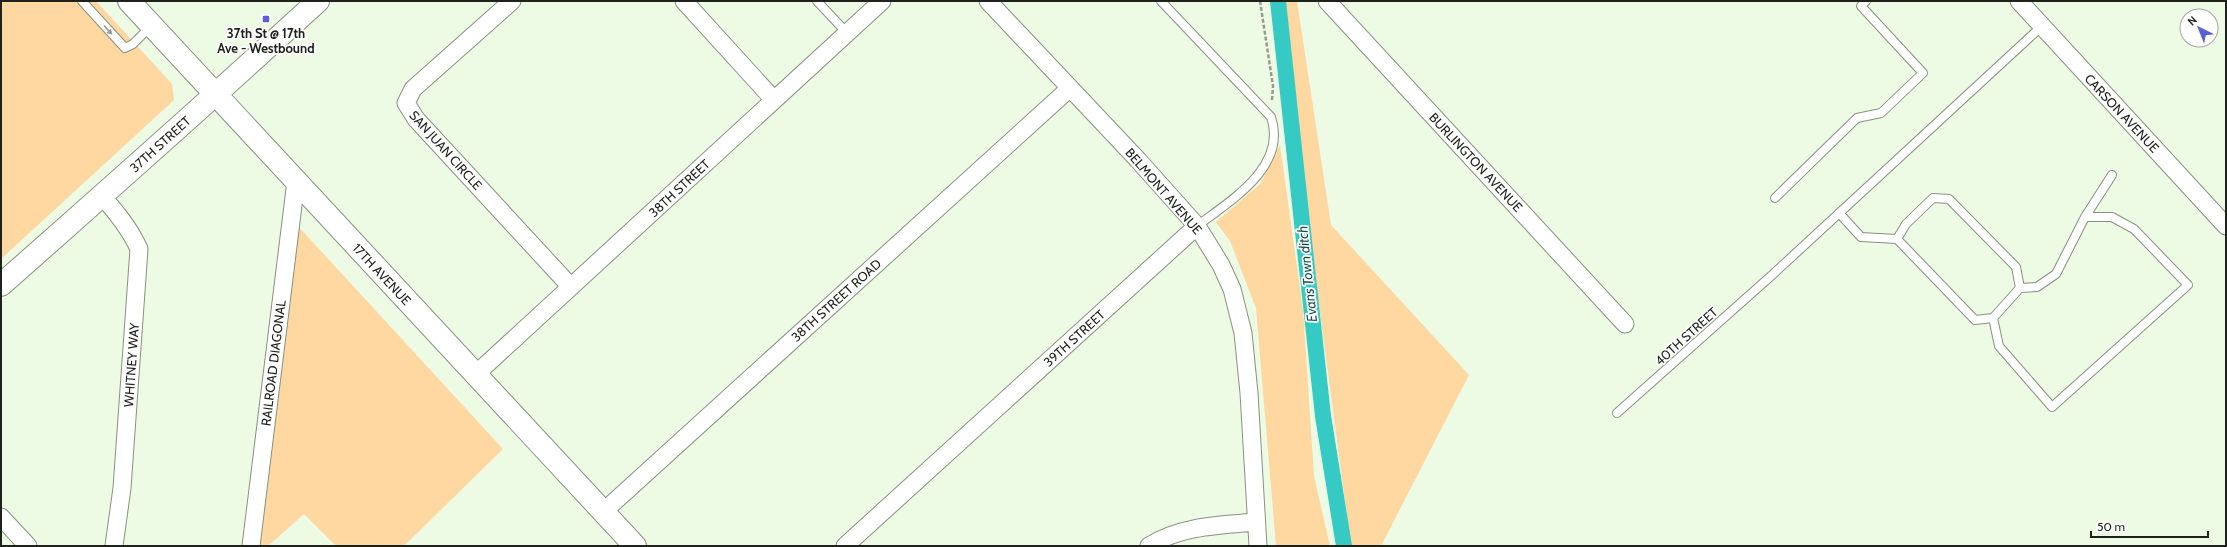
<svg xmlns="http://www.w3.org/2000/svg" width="2227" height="547" font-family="Cabin,sans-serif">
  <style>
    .green { fill: #fed7a1 }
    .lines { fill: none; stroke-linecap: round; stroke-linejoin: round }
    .canal { stroke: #36cac4; stroke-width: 16 }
    .service-casing { stroke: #87927f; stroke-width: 10 }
    .minor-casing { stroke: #87927f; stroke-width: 19 }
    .secondary-casing { stroke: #87927f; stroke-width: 24 }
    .path { stroke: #949d8d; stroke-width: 2.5; stroke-dasharray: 4 2; stroke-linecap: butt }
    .service { stroke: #fff; stroke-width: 8 }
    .minor { stroke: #fff; stroke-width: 17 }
    .secondary { stroke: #fff; stroke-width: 22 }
    .oneway { fill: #9a9c98 }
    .poi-dot { fill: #5a5fd6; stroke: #fff; stroke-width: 1.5 }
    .labels { text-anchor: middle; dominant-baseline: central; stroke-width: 3.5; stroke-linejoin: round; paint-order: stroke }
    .poi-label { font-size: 13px; font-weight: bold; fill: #1e221a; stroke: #fff }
    .street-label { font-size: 13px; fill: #1e221a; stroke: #fff }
    .water-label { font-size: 14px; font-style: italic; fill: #124f4c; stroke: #fff }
  </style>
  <rect width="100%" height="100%" fill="#edfae4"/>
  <!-- green -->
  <path class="green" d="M1 1H96L172 84 174 100 1 259Z
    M1283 1H1297L1331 225 1469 375 1381 546H1351L1304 191Z
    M1280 145 1303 310 1314 476 1330 546H1276L1256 308 1230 241 1216 222 1260 184Z
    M297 225 503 449 404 546H336L304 514 268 546H258Z"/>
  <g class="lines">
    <!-- canal -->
    <path class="canal" d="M1278 1 1323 416 1344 546"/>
    <defs>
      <path id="service" d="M82 1 125 48 133 44 151 26
        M817 1 847 33
        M1161 1 1271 117C1288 167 1230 201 1197 226
        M1775 198 1857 118 1881 113 1923 73 1861 6 1866 1
        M1839 213 1861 237 1897 239 1975 320 1993 318 2020 288 2016 267 1949 199 1933 198 1906 224 1897 239
        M2020 288 2037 287 2056 274 2085 217 2112 175
        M1993 318 1999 346 2052 407 2188 285 2134 229 2112 217H2085
        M1617 413 1771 276 2042 26"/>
      <path id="minor" d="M512 1 413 89 406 103 416 119 571 287
        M684 1 774 100
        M988 1 1138 160 1197 226 1221 265 1232 289 1243 333 1249 393 1258 546
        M1327 1 1625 324
        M2019 1 2226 226
        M102 196C117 213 130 229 139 249L122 488 114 546
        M476 374 882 1
        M603 512 1070 88
        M1 517 28 546
        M251 546 296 181
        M845 546 1197 226
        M1149 546C1180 526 1220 525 1255 522"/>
      <path id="secondary" d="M129 1 635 546
        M1 285C107 191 214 97 318 1"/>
    </defs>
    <!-- service casing -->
    <use href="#service" class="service-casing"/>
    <!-- minor casing -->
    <use href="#minor" class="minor-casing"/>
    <!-- secondary casing -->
    <use href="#secondary" class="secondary-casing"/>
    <!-- path -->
    <path class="path" d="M1260 1 1273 86 1272 100"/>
    <!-- service -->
    <use href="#service" class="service"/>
    <!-- minor -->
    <use href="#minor" class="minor"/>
    <!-- secondary -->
    <use href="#secondary" class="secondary"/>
  </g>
  <!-- one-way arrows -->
  <defs><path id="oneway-solid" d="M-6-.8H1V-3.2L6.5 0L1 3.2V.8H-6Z"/></defs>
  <use class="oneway" href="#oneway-solid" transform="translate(108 30) rotate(48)"/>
  <!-- markers -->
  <rect class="poi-dot" x="262" y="15" width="8" height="8" rx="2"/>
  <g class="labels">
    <!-- poi labels -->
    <g class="poi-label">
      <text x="266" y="33">37th St @ 17th<tspan x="266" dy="15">Ave - Westbound</tspan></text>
    </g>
    <!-- street labels -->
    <g class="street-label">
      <text transform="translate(2122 113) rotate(47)">CARSON AVENUE</text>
      <text transform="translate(160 144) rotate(-42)">37TH STREET</text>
      <text transform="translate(446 150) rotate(48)">SAN JUAN CIRCLE</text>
      <text transform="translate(1476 162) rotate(47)">BURLINGTON AVENUE</text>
      <text transform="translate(679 188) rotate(-43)">38TH STREET</text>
      <text transform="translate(1164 191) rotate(49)">BELMONT AVENUE</text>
      <text transform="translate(382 274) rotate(47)">17TH AVENUE</text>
      <text transform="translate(836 300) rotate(-42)">38TH STREET ROAD</text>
      <text transform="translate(1686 336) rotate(-42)">40TH STREET</text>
      <text transform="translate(1074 338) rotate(-42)">39TH STREET</text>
      <text transform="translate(273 363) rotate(-83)">RAILROAD DIAGONAL</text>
      <text transform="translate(131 365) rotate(-86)">WHITNEY WAY</text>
    </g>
    <!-- water labels -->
    <g class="water-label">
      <text transform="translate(1307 274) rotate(-96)">Evans Town ditch</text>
    </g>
  </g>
  <!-- border -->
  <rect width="2227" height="547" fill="none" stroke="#1e221a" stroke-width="4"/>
  <!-- north arrow -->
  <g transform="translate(2199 28) rotate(317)"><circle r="19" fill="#ffffff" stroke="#a5a7a3"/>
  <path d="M0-3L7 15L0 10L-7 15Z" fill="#5a5fd6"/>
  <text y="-6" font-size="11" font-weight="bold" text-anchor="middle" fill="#1e221a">N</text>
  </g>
  <!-- scale -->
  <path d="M2091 531v6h117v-6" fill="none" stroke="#1e221a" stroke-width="2"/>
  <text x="2097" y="531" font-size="12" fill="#1e221a" stroke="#ffffff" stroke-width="3" paint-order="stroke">50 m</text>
</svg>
